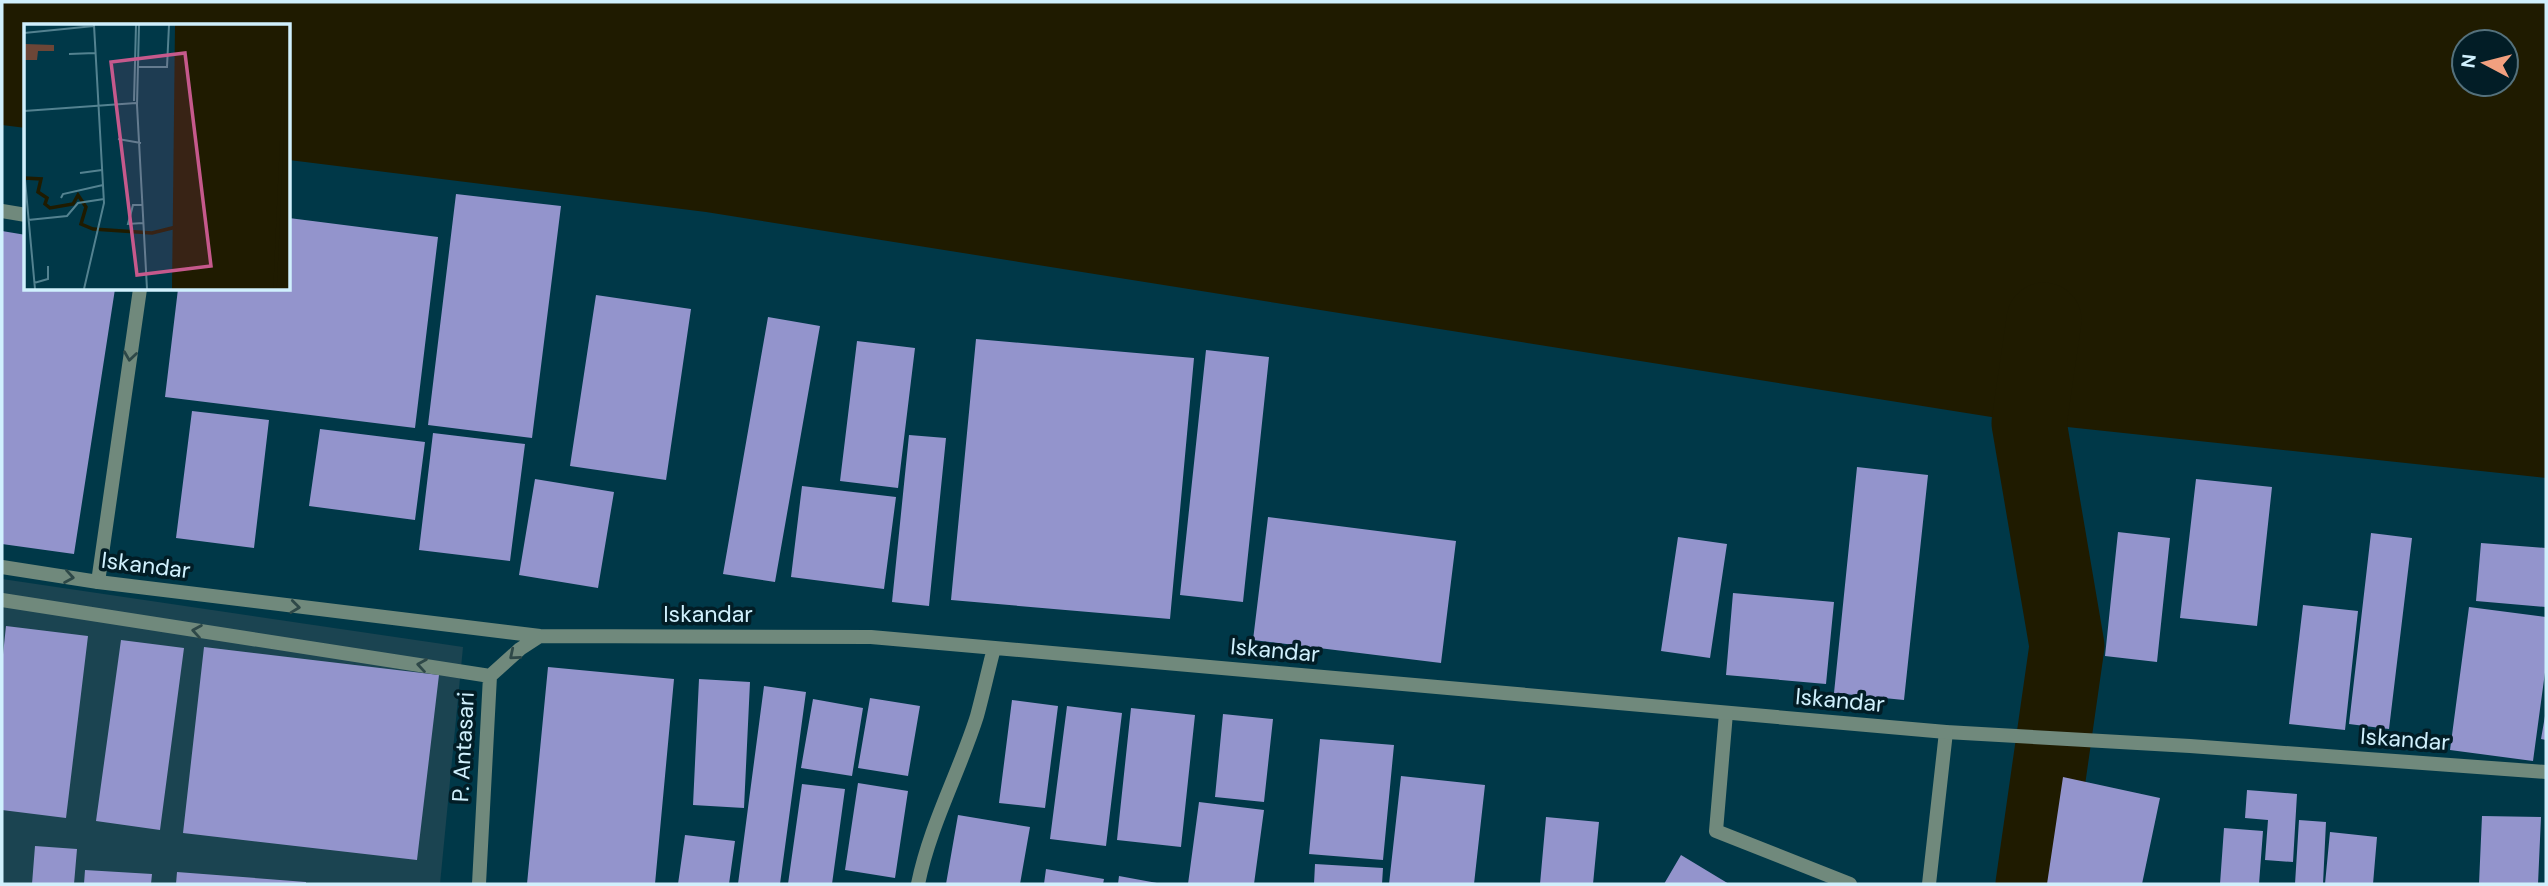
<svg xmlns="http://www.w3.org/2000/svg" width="2548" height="886" font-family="'DM Sans',sans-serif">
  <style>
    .built { fill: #1b4451 }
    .water { fill: #1f1b00; fill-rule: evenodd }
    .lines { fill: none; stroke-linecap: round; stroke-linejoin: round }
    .river { stroke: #1f1b00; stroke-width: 75 }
    .building { fill: #9394cc }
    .service { stroke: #70897c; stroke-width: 14 }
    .minor { stroke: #70897c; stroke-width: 14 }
    .oneway { stroke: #2e4848 }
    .labels { text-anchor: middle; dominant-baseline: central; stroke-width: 7; stroke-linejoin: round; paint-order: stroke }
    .street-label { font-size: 23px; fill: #d0f0fd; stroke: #021d26 }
    .inset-river { fill: none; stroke: #1f1b00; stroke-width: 3.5 }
    .inset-road { fill: none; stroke: #538290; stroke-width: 2 }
    .view { fill: #c6598c; fill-opacity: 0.15; stroke: #c6598c; stroke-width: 3.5 }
    .inset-edge { fill: none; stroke: #d0f0fd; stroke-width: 3.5 }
  </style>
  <rect width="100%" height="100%" fill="#003848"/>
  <!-- built -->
  <path class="built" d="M2 579 463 647 440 884H2Z"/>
  <!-- water -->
  <path class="water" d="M2 2H2546V478L2029 423 706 212 289 160V26H26V128L2 125ZM2464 42H2506V84H2464Z"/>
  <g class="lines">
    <!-- river -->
    <path class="river" d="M2033 884 2067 646 2029 423 2044 320"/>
  </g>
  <!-- building -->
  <path class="building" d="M456 194 561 206 532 438 428 425Z
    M289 218 438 237 415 428 165 397 178 289H289Z
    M2 231 26 235V289H115L74 554 2 544Z
    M596 295 691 309 666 480 570 466Z
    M768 317 820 326 775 582 723 574Z
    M976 339 1194 358 1170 619 951 600Z
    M857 341 915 348 898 488 840 481Z
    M1206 350 1269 357 1243 602 1180 595Z
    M192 411 269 420 254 548 176 538Z
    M320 429 425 442 415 520 309 506Z
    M433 433 525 444 510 561 419 550Z
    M909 435 946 438 929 606 892 602Z
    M1857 467 1928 475 1904 700 1834 693Z
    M535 479 614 492 598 588 519 575Z
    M2196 479 2272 487 2257 626 2180 618Z
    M802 486 896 497 884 589 791 577Z
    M1268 517 1456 541 1441 663 1253 640Z
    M2118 532 2170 538 2157 662 2105 656Z
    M2371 533 2412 538 2389 729 2349 724Z
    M1678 537 1727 544 1710 658 1661 651Z
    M2481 543 2546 548V607L2476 601Z
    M1733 593 1834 602 1826 684 1726 675Z
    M2303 605 2358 611 2345 730 2289 724Z
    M2469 607 2546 617V665L2533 761 2450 750Z
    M6 626 88 636 66 818 2 810V664Z
    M121 640 184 648 160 830 96 821Z
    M204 647 439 675 417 860 183 833Z
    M548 667 674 679 655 884H527Z
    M699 679 750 682 744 808 693 805Z
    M764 686 806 692 780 884H738Z
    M870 698 920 706 908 776 858 768Z
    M813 699 863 708 852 776 801 768Z
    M1012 700 1058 706 1045 808 999 803Z
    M1067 706 1122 713 1106 846 1050 839Z
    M1131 708 1195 715 1181 847 1117 840Z
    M1223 714 1273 719 1264 802 1215 797Z
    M2545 716H2546V740L2541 739Z
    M1320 739 1394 745 1383 860 1309 854Z
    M1401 776 1485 785 1474 884H1389Z
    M2063 777 2160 798 2142 884H2047Z
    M858 783 908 791 895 878 845 870Z
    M802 784 845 789 832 884H788Z
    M2247 790 2297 794 2293 862 2265 860 2268 820 2245 818Z
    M1199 802 1264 810 1254 884H1188Z
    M958 815 1030 827 1020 884H946Z
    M2482 816 2541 817 2538 884H2479Z
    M1546 817 1599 822 1593 884H1540Z
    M2299 820 2326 822 2323 884H2295Z
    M2224 828 2263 831 2259 884H2220Z
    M2330 832 2377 837 2373 884H2325Z
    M685 835 735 841 729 884H678Z
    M35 846 77 849 74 884H32Z
    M1681 855 1729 884H1664Z
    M1315 864 1383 868 1382 884H1314Z
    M1046 869 1104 879 1103 884H1044Z
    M85 870 152 874 151 884H84Z
    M177 872 306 882V884H176Z
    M1119 876 1157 883V884H1118Z"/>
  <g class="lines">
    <!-- service -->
    <path class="service" d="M2 211 26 215
      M98 582 140 289
      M1726 713 1716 831 1850 884
      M1929 884 1946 732"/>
    <!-- minor -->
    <path class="minor" d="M2 567 98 582 540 636 871 637 1946 732 2190 746 2546 772
      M2 600 490 676
      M479 884 490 676 520 649 540 636
      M918 884C930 825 959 773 977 716 983 694 988 671 994 648"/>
  </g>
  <!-- one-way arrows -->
  <defs><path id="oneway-chevron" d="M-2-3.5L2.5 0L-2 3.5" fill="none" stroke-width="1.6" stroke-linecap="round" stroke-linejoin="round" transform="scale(1.75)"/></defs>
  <g class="oneway">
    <use href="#oneway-chevron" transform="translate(130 356) rotate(98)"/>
    <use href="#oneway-chevron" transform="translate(69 577) rotate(9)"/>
    <use href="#oneway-chevron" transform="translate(295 607) rotate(7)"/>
    <use href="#oneway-chevron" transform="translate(197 631) rotate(-171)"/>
    <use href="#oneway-chevron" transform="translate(514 655) rotate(140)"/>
    <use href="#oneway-chevron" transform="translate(422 665) rotate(-171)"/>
  </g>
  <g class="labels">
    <!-- street labels -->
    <g class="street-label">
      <text transform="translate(146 565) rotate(7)">Iskandar</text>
      <text x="708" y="614">Iskandar</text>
      <text transform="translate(1275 650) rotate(5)">Iskandar</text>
      <text transform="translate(1840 700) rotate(5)">Iskandar</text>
      <text transform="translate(2405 739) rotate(4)">Iskandar</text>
      <text transform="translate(463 747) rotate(-87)">P. Antasari</text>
    </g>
  </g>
  <!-- overview -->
  <g transform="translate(24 24)">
    <rect width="266" height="266" fill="#003848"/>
    <path d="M1 20 30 21V27H14L13 36H1Z" fill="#6c4637"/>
    <path d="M151 1H266V265H148Z" fill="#1f1b00"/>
    <path class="inset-river" d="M0 154 17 155 14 168 23 174 21 180 26 184 49 180 54 171 62 183 57 200 69 205 128 209 152 203M251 265 263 1"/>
    <path class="inset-road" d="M115 1 113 81 123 265M0 9 70 2M45 30 71 29M114 43H143L145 1M0 72 1 156 11 265M110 77 112 1M0 87 112 79M94 115 117 119M56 149 78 146M37 174 39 170 79 161M4 196 43 192 54 179 80 175M119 199 104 200 109 181H119M10 259 24 255V242M60 265 80 179 70 1"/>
    <path class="view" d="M161 29 187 242 113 251 87 38Z"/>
    <rect width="266" height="266" class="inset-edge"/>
  </g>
  <!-- border -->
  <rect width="2548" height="886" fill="none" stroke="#d0f0fd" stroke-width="7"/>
  <!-- north arrow -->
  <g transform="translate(2485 63) rotate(277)"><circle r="33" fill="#021d26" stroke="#54717c" stroke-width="2"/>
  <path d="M0-5L12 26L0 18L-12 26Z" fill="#f2a07f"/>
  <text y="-10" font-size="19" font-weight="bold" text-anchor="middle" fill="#d0f0fd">N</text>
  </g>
</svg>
